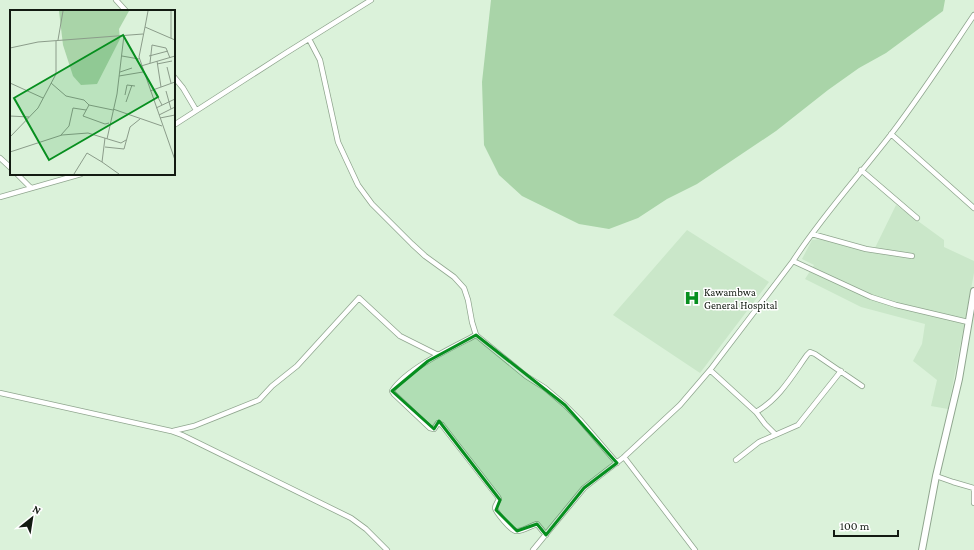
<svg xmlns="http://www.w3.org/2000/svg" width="974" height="550" font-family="'Crimson Pro',serif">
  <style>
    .built { fill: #cae7c9 }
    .green { fill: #a9d4a8 }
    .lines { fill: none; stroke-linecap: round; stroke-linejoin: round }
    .street-casing { stroke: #90a68f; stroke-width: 6 }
    .secondary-casing { stroke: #90a68f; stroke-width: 8 }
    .street { stroke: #fff; stroke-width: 4.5 }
    .secondary { stroke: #fff; stroke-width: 6 }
    .marked { fill: #078f1f; fill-opacity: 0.2; stroke: #078f1f; stroke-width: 3; stroke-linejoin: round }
    .labels { text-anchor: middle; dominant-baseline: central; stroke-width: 3; stroke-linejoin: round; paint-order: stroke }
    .poi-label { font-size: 11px; fill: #131b12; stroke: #fff; text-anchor: start }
    .inset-road { fill: none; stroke: #8b9c8a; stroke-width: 1 }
    .view { fill: #078f1f; fill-opacity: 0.15; stroke: #078f1f; stroke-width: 2 }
    .inset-edge { fill: none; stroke: #131b12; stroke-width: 2 }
  </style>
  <rect width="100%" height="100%" fill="#dbf2da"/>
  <!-- built -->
  <path class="built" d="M896 205 944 240V247L974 261V273L948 409 931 406 937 380 913 361 922 344 925 324 861 307 805 279 814 265 802 259 812 240 821 239 873 252Z
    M687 230 769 282 700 373 613 315Z"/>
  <!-- green -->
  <path class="green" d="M491 0H945L943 11 886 53 859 68 828 90 776 131 697 184 667 199 638 218 609 229 579 224 522 196 499 175 484 145 482 82Z"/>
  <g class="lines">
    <defs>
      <path id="street" d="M116 0 126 11
        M309 39 320 60 338 142 358 185 372 204 412 244 425 256 454 277 464 288 468 300 472 322 476 335
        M174 77 183 88 196 110
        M174 125 286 53 371 0
        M891 134 974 208
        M0 158 11 168
        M861 170 917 218
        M17 174 31 188
        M0 197 81 174
        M812 234 866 249 912 256
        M793 261 871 297 896 305 968 322
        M710 370 756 412 765 424 775 434
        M0 393 171 431 182 435 351 518 366 529 387 550
        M756 412C779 399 792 376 807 355L810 352 815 354 862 386
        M173 431 194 426 259 400 272 386 297 366 359 298 400 336 438 355
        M624 457 695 550
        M736 460 759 442 798 425 841 371
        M936 476 953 482 974 488
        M974 489V503
        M546 535 537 524C530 526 522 532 516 531 511 531 496 512 495 508 495 505 498 502 499 499L498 497 442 425 438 423 434 429 430 428 394 394 392 391C406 369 453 347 476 335L526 376 545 388 565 405 580 420 617 463
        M533 550 584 488 624 457 680 405 710 370 793 261C822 216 859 176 892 133 921 95 947 55 974 15"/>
      <path id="secondary" d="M922 550 936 476 959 379 974 291"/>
    </defs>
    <!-- street casing -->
    <use href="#street" class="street-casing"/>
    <!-- secondary casing -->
    <use href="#secondary" class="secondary-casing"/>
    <!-- street -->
    <use href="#street" class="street"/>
    <!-- secondary -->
    <use href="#secondary" class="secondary"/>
  </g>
  <!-- marked area -->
  <path class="marked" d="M476 335 565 405 617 463 584 488 546 535 537 524 517 531 496 510 500 500 439 421 434 429 392 391 428 361Z"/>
  <!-- icons -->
  <defs>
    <symbol id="hospital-bare" viewBox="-9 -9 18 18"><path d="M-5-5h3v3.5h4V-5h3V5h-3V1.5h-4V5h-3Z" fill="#078f1f" stroke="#fff" stroke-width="2.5" paint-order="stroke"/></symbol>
  </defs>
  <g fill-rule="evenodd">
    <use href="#hospital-bare" x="681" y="287" width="22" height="22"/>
  </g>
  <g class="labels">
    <!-- poi labels -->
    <g class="poi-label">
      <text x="704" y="292">Kawambwa<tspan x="704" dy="13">General Hospital</tspan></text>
    </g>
  </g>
  <!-- overview -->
  <g transform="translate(10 10)">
    <rect width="165" height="165" fill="#dbf2da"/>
    <path d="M49 1H119L109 19 110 29 87 74 71 75 63 66 53 35Z" fill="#a9d4a8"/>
    <path class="inset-road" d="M135 17 138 1M161 28V1M48 30 53 1M165 30 135 17 129 47 165 150M0 38 28 32 133 24M112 46 129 49M139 46 158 41M147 51 151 77M140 53 142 35 156 38 160 48M147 54 162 51M131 56 165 46M157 57 161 73M110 62 122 58M109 66 133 62M0 73 33 88M41 73 56 86 74 90 79 95M144 80 152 95M140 81 165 72M156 81 161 99M115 85 117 75 125 76M116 92 122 75M146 98 165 89M103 99 152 116M149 105 165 97M0 106 19 107M150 108 165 105M99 113 95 114 73 106 79 95 103 100M51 125 59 116 63 98 76 100M0 127 28 98 46 64V31M97 129 107 84 114 25M95 137 114 139 120 117 130 109M0 142 52 125 78 123 111 133 116 130M92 152 109 164M64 164 77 143 92 152 95 128"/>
    <path class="view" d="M113 25 148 87 39 150 4 88Z"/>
    <rect width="165" height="165" class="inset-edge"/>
  </g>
  <!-- north arrow -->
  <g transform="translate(32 518) rotate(30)" stroke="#ffffff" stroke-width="3" paint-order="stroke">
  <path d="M0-3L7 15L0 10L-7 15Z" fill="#131b12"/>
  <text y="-6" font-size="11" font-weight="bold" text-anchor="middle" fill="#131b12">N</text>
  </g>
  <!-- scale -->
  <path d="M834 530v6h64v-6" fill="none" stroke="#131b12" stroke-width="2"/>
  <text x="840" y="530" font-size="12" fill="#131b12" stroke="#ffffff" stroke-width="3" paint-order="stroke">100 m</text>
</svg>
